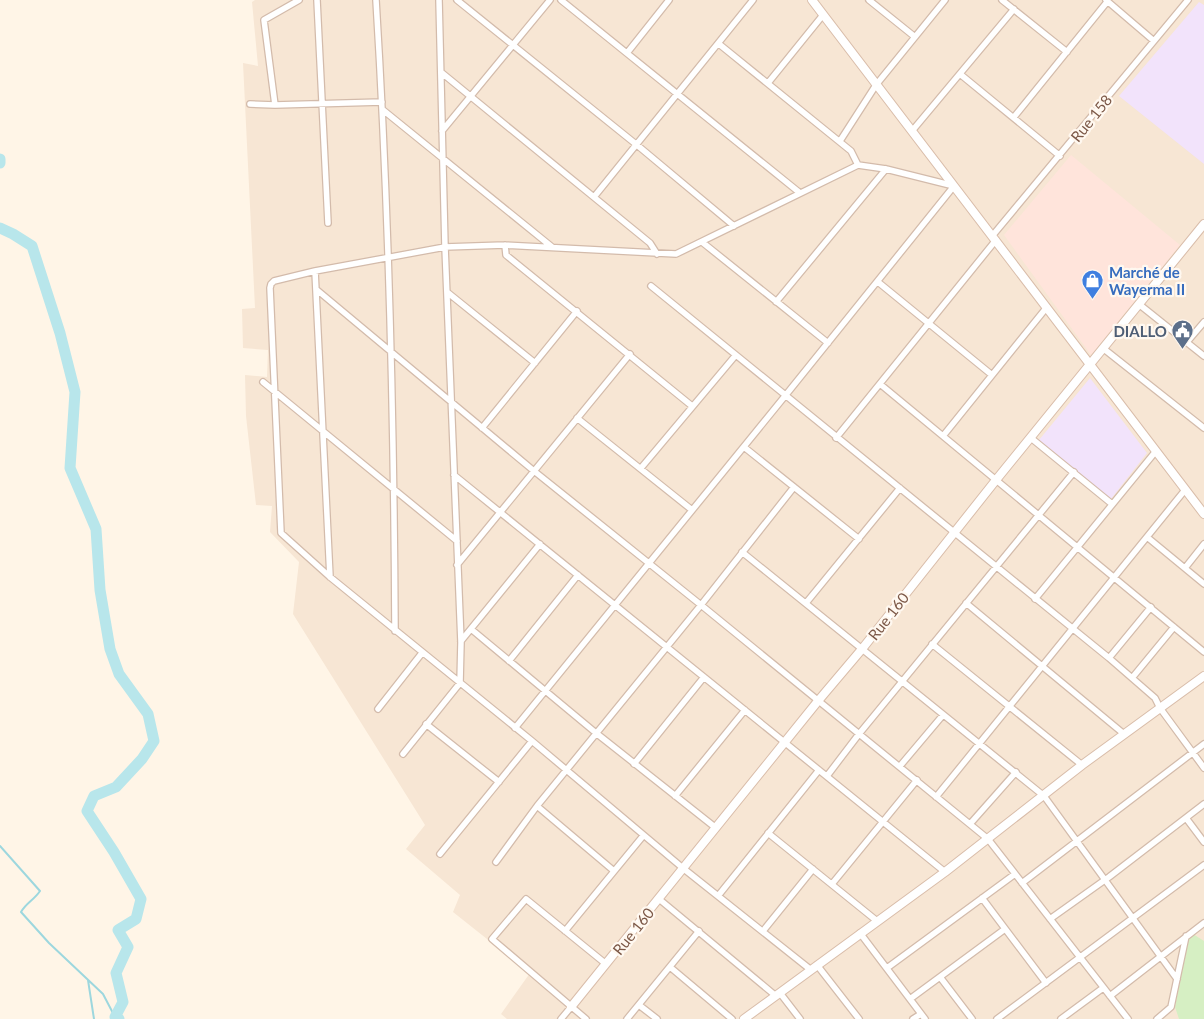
<svg xmlns="http://www.w3.org/2000/svg" width="1204" height="1019" font-family="Lato,sans-serif">
  <style>
    .residential { fill: #f7e6d4 }
    .commercial { fill: #ffe4db }
    .education { fill: #f2e3fb }
    .green { fill: #d6efc3 }
    .lines { fill: none; stroke-linecap: round; stroke-linejoin: round }
    .stream { stroke: #9dd7de; stroke-width: 2 }
    .river { stroke: #b8e6eb; stroke-width: 11 }
    .street-casing { stroke: #d3bbab; stroke-width: 8 }
    .secondary-casing { stroke: #d9bdaa; stroke-width: 10 }
    .street { stroke: #fff; stroke-width: 5.5 }
    .secondary { stroke: #fff; stroke-width: 8 }
    .labels { text-anchor: middle; dominant-baseline: central; stroke-width: 4.5; stroke-linejoin: round; paint-order: stroke }
    .street-label { font-size: 15px; fill: #7c5847; stroke: #fff8f0 }
    .shop-label { font-size: 15px; font-weight: bold; fill: #366cbe; stroke: #fff8f0; text-anchor: start }
    .service-label { font-size: 15px; font-weight: bold; fill: #4e5e75; stroke: #fff8f0; text-anchor: end }
  </style>
  <rect width="100%" height="100%" fill="#fff5e7"/>
  <!-- residential -->
  <path class="residential" d="M255 0H1204V1019H507L501 1014 530 973 453 912 460 895 406 849 425 825 293 614 299 562 270 532 272 506 256 505 246 416 245 375 267 377 268 350 243 348 242 309 255 308 243 63 258 66 252 2Z"/>
  <!-- commercial -->
  <path class="commercial" d="M1071 155 1180 245 1091 355 1004 235Z"/>
  <!-- education -->
  <path class="education" d="M1199 2 1204 5V164L1119 96Z
    M1090 378 1147 453 1111 499 1039 440Z"/>
  <!-- green -->
  <path class="green" d="M1193 934 1204 941V1019H1179L1175 1007 1189 937Z"/>
  <g class="lines">
    <!-- stream -->
    <path class="stream" d="M0 846 40 891C34 900 26 903 21 912L49 943 103 994 115 1017
      M88 980 94 1019"/>
    <!-- river -->
    <path class="river" d="M0 159V163
      M0 228 13 234 32 246 60 333 75 392 70 468 96 529 100 590 110 649 119 674 148 714 154 741 142 759 116 787 94 796 87 811 114 852 141 899 136 919 118 930 128 947 116 973 123 1002 115 1017 119 1019"/>
    <defs>
      <path id="street" d="M317 0 328 223
        M376 0C389 210 394 421 395 631
        M457 0 637 145 734 226
        M561 0 800 193
        M869 0 915 37
        M1002 0 1067 52
        M1106 0 1154 41
        M719 44 851 151 858 165
        M627 53 669 0
        M442 73 650 243 657 254
        M960 74 1060 156
        M768 83 823 15
        M250 104 275 105 382 102
        M275 105 264 20 299 0
        M383 110 552 247
        M1014 117 1107 2
        M442 131 550 0
        M912 131 1014 9
        M840 141 876 85 945 0
        M594 197 753 0
        M993 235 1188 0
        M702 242 828 343
        M505 245 506 255 692 406
        M315 271 330 577
        M878 282 992 375
        M651 286 1109 658 1155 698 1160 708 1204 768
        M317 290 534 471 701 605 988 839 1128 1019
        M447 292 535 363
        M776 302 886 169
        M1140 305 1204 356
        M1187 342 1204 322
        M1104 349 1204 428
        M263 382 457 541
        M880 384 1204 652
        M577 418 692 510
        M482 428 577 311
        M943 436 1047 307
        M836 438 996 240
        M1031 438 1112 504
        M744 447 859 539
        M641 468 735 356
        M454 475 945 872
        M1147 537 1204 584
        M742 552 1044 796 1177 979
        M457 565 630 354
        M1185 568 1204 544
        M1035 599 1156 451
        M806 603 900 488
        M966 603 1124 734
        M471 629 596 733 716 828
        M461 641 540 544
        M932 644 1082 765
        M1109 658 1151 607
        M509 661 578 575
        M1132 678 1174 627
        M378 709 422 653
        M426 724 499 782
        M515 728 785 396 954 186 886 169 858 165 676 254 505 245 445 247 315 271 274 281 271 284 270 288 281 533 330 577 532 741 684 869 811 970
        M403 754 460 683 461 642 445 247 439 0
        M634 764 704 677
        M900 766 943 715
        M827 776 859 734 1074 472
        M675 796 745 710
        M936 797 1185 490
        M537 806 614 871
        M1186 818 1204 842
        M970 824 1016 772
        M768 833 877 921
        M440 854 532 741
        M496 862 537 806 701 605 794 487
        M1022 883 1204 744
        M832 884 917 780
        M718 896 819 770
        M982 898 1046 983
        M659 899 776 996
        M1050 919 1109 877 1204 804
        M565 931 643 836
        M763 931 813 869
        M860 933 925 1019
        M817 965 859 1019
        M670 967 732 1019
        M887 968 1015 874
        M940 977 972 1019
        M780 993 800 1019
        M1110 996 1204 923
        M910 999 1005 929
        M639 1005 657 1019
        M561 1019 571 1007
        M586 1019 492 939 526 899 606 964
        M627 1019 699 931
        M913 1019 921 1014
        M997 1019 1204 865
        M1061 1019 1103 988
        M1157 1019 1171 1007 1186 936"/>
      <path id="secondary" d="M812 0 1204 514
        M571 1007 818 701 862 649 996 480 1204 224
        M744 1019 945 872 1082 765 1204 676"/>
    </defs>
    <!-- street casing -->
    <use href="#street" class="street-casing"/>
    <!-- secondary casing -->
    <use href="#secondary" class="secondary-casing"/>
    <!-- street -->
    <use href="#street" class="street"/>
    <!-- secondary -->
    <use href="#secondary" class="secondary"/>
  </g>
  <!-- icons -->
  <defs>
    <symbol id="shop-pin" viewBox="-11 -11 22 30"><path d="M0 17L-7.5 6A9.5 9.5 0 1 1 7.5 6Z" fill="#3f7fe0" stroke="#fff8f0"/><path d="M-5-2.5h2.3a2.7 3.5 0 0 1 5.4 0H5L5.5 6h-11ZM-1.5-2.5h3a1.5 2.3 0 0 0-3 0Z" fill="#fff"/></symbol>
    <symbol id="civic-pin" viewBox="-11 -11 22 30"><path d="M0 17L-7.5 6A9.5 9.5 0 1 1 7.5 6Z" fill="#5c6f8a" stroke="#fff8f0"/><path d="M-.6-6.5H3V-4.5H.6V-3L4-1V1h2V6H-6V1h2V-1L-.6-3ZM-1.2 2.5V6h2.4V2.5Z" fill="#fff"/></symbol>
  </defs>
  <g fill-rule="evenodd">
    <use href="#shop-pin" x="1080" y="268" width="25" height="34"/>
    <use href="#civic-pin" x="1170" y="318" width="25" height="34"/>
  </g>
  <g class="labels">
    <!-- street labels -->
    <g class="street-label">
      <text transform="translate(1091 118) rotate(-51)">Rue 158</text>
      <text transform="translate(888 616) rotate(-52)">Rue 160</text>
      <text transform="translate(633 931) rotate(-51)">Rue 160</text>
    </g>
    <!-- shop labels -->
    <g class="shop-label">
      <text x="1109" y="272">Marché de<tspan x="1109" dy="17">Wayerma II</tspan></text>
    </g>
    <!-- service labels -->
    <g class="service-label">
      <text x="1167" y="331">DIALLO</text>
    </g>
  </g>
</svg>
